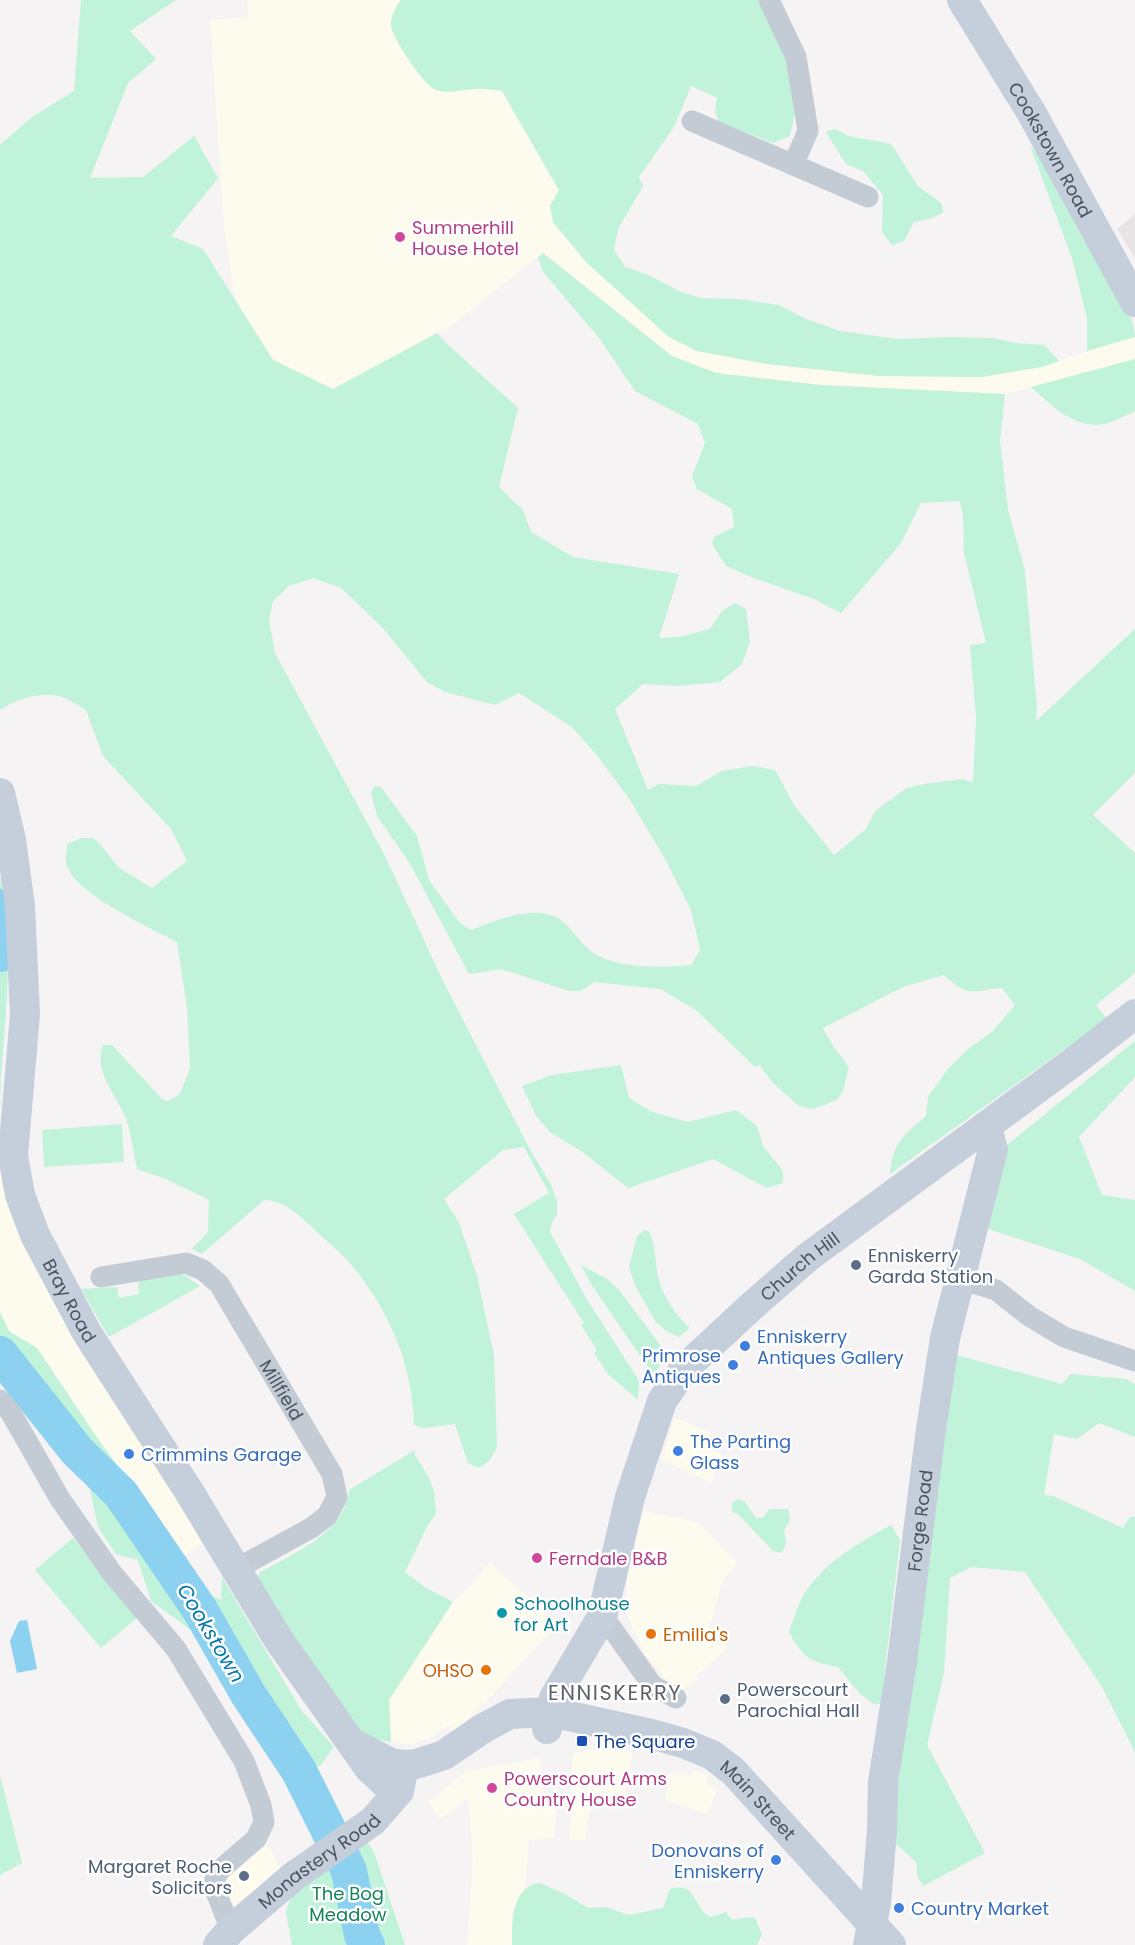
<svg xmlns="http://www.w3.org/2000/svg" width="1135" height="1945" font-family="Poppins,sans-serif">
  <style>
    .commercial { fill: #fdfbee }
    .education { fill: #e6e4e5 }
    .green { fill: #c1f2da }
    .water { fill: #8dd1f1 }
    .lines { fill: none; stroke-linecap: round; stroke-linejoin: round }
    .river { stroke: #8dd1f1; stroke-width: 36 }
    .street { stroke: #c3cbd4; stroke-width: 21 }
    .secondary { stroke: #c5cedb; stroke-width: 30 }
    .hotel-dot { fill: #d1479c; stroke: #fff; stroke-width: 2 }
    .service-dot { fill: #5c6f8a; stroke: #fff; stroke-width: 2 }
    .shop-dot { fill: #3f7fe0; stroke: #fff; stroke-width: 2 }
    .culture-dot { fill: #0f9aa8; stroke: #fff; stroke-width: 2 }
    .food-dot { fill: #e8710a; stroke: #fff; stroke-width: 2 }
    .transit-dot { fill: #1a4fb4; stroke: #fff; stroke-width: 2 }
    .labels { text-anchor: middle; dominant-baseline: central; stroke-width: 5; stroke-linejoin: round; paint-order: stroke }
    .street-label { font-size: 18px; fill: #495361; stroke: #fff }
    .hotel-label { font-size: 18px; fill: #b23c85; stroke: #fff; text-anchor: start }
    .service-label { font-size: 18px; fill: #4e5e75; stroke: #fff; text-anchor: start }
    .shop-label { font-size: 18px; fill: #366cbe; stroke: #fff; text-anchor: start }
    .culture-label { font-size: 18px; fill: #0d838f; stroke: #fff; text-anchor: start }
    .food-label { font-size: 18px; fill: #c56008; stroke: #fff; text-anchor: start }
    .transit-label { font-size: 18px; fill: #164399; stroke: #fff; text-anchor: start }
    .park-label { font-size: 18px; fill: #148357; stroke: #fff }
    .water-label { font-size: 20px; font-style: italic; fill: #077aaf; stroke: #fff }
    .quarter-label { font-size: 21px; letter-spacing: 1.5px; fill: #5f6268; stroke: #fff }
  </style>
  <rect width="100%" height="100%" fill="#f5f3f3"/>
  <!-- commercial -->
  <path class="commercial" d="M247 0H440L497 83 559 191 550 206 553 223 587 263 669 337 697 351 767 364 879 376 981 377 1042 367 1087 351 1135 337V359L1005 394 821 385 716 373 672 356 543 253 451 326 333 389 273 360 235 299 224 227 210 20 248 17Z
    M0 1153 204 1543 178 1559 0 1326Z
    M675 1417 711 1433 705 1447 722 1454 711 1483 661 1459Z
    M643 1511 697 1522 737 1563 723 1581 706 1637 729 1647 695 1677 696 1679 678 1694 645 1654 627 1616V1581Z
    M490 1563 559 1623 491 1697 455 1732 448 1725 435 1736 410 1745 391 1742 389 1700 453 1602Z
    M586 1750H620L633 1752 623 1808 591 1804 585 1840H570L573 1753 583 1752Z
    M540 1758 543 1779 544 1803H557L554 1838 529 1840 525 1889 512 1913V1945H467L473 1859 468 1799 440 1819 428 1802 467 1771Z
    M693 1770 709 1775 706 1784 718 1789 707 1814 665 1800 670 1772 680 1776 681 1773 691 1777Z
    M266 1843 284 1873 236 1910 217 1878Z"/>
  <!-- education -->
  <path class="education" d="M1135 214V258L1117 229Z"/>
  <!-- green -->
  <path class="green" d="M81 0H176L130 31 156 59 128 83 90 178 143 177 194 136 218 178 171 236 203 249 273 360 333 389 437 333 447 344 518 408 499 487 523 510 531 532 573 557 679 574 659 638 680 637 710 629 722 611 735 603 746 609 750 641 742 664 720 682 677 686 643 684 615 709 648 790 659 784 696 786 722 771 752 766 775 770 794 805 834 855 866 829 875 811 907 788 923 784 963 779 973 783 976 718 970 645 986 643 964 553 963 517 960 501 921 503 901 543 841 613 814 599 756 579 726 566 712 544 714 537 734 527 732 509 697 489 692 476 705 443 698 424 635 391 600 339 543 272 538 257 543 253 672 356 716 373 821 385 1005 394 1000 441 1008 510 1025 571 1037 709 1036 721 1135 629V773L1093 815 1135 853V973L1096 1005 1107 1019 890 1174C893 1142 903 1136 926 1116L928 1097 948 1069 968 1049 992 1032 1015 1005 1002 988C971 990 970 999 944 975L903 987 823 1028 833 1046 849 1067 843 1091 837 1100 813 1109 799 1106 773 1083 759 1065 755 1067 696 1010 660 989 594 982 581 991H569L501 969 469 974 409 862 377 816 371 793 374 786 381 787 417 836 429 880 459 922 471 930C495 921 531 905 556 917 571 925 579 943 592 952 616 969 663 968 691 965L700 950 691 910 664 857 630 800 596 754 572 727 519 693 495 705 445 692 427 682 382 627 341 588 313 578 289 586 273 601 269 621 275 653 384 854 443 981 528 1146 551 1185 557 1201V1215L552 1222 550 1232 586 1298 639 1381 638 1400 608 1374 594 1353 597 1350 581 1325 584 1323 514 1214 549 1193 524 1147 503 1150 444 1199 459 1223 477 1276 494 1355 497 1447 490 1460 479 1468 468 1463 455 1424 423 1428 414 1425C413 1365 388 1306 348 1261 339 1251 328 1242 318 1233 303 1218 285 1200 264 1200L202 1254 192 1249 208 1232 209 1200 166 1179 137 1169C133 1151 131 1130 124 1114 115 1093 93 1070 103 1045H112L162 1099 168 1101 180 1094 190 1068 187 1007 177 942C151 928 70 892 66 862 65 857 67 850 67 844L82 838H93L101 845 119 868 152 888 187 861 171 829 103 756 86 710C79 706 72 701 65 698 44 690 18 698 0 710V145L32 117 74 91Z
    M401 0H758L787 58 796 107 790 136 773 143 719 122 715 112 717 98 691 86 674 127 639 177 643 186 618 229 614 250 625 267 646 274 681 292 701 298 739 299 779 305 806 319 840 331 897 339 949 337 992 338 1015 343 1044 345 1059 361 1042 367 981 377 879 376 767 364 697 351 669 337 587 263 553 222 550 206 559 190 502 91C493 90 483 88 474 89 462 90 448 94 436 90 424 86 393 39 391 26 390 16 396 7 401 0Z
    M835 129 848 136 891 144 918 186 942 204 943 213 929 219 914 222 904 241 892 245 882 232 883 195 863 171 846 164 826 132Z
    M1030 146C1055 169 1066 208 1082 237 1096 264 1135 307 1135 337L1087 351V318L1072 258Z
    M1135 359V411C1125 415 1115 422 1104 424 1075 429 1052 406 1031 387Z
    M0 876C14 942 6 1011 1 1077 0 1100 0 1123 0 1146Z
    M1135 1041V1077L1079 1137 1102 1195 1135 1200V1291L1080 1259 982 1227 1002 1149Z
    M621 1065 629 1098 652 1112 688 1122 736 1110 757 1126 763 1146 783 1171V1183L767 1188 713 1159 628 1188 584 1153 550 1132 536 1116 522 1086 552 1075Z
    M122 1124 124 1162 44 1167 42 1130Z
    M644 1230 649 1231C655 1244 655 1258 657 1272 661 1294 674 1314 690 1328L679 1337 665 1330 655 1321 635 1285 629 1267 637 1236Z
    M581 1265 607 1279 620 1291 666 1353 654 1376 591 1284Z
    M177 1273 186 1276 200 1286 109 1337 81 1289 117 1287 119 1298 139 1294 138 1284 140 1280Z
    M0 1312 9 1331 37 1348 96 1436 186 1559 179 1588 202 1591 221 1600 222 1577 301 1710 334 1747 320 1766 271 1755 247 1704 202 1638 151 1601 138 1560 116 1554 98 1527 80 1443 56 1407 36 1419 4 1372H0Z
    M953 1354 1062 1384 1071 1374 1126 1379 1135 1384V1437L1099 1423 1077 1439 1054 1434 1044 1495 1053 1496 1123 1528 1130 1517H1135V1752L1102 1687 1025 1572 971 1567 950 1578 944 1673 927 1745 985 1853 923 1886 917 1876V1863L893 1841 896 1749Z
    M415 1450V1455L428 1476 434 1491 436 1514 427 1526 405 1572 426 1588 453 1602 389 1700 391 1742 365 1737 348 1725 257 1579 259 1573C293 1553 345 1534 349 1490Z
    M738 1499 745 1502 756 1518H762L770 1509H788L790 1520 784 1530 786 1543 782 1553 773 1551 738 1514 732 1512V1503Z
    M891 1525 900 1540 881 1703 876 1705 860 1694 838 1667C811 1662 801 1657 789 1631 794 1620 797 1606 803 1596 823 1563 858 1543 891 1525Z
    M73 1538 138 1617 101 1648 35 1570Z
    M0 1775 22 1863 0 1875Z
    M367 1841 374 1852 405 1945H292L286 1912 292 1894Z
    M540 1883 565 1894 588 1908 606 1907 628 1915 663 1908 670 1889C698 1881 692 1909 711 1917L726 1912 731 1919C740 1920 746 1916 755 1918L762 1934 757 1945H512C512 1923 511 1887 540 1883Z"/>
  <!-- water -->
  <path class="water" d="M27 1620 37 1669 17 1673 10 1641 19 1621Z"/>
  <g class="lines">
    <!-- river -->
    <path class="river" d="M0 907 3 939 0 954
      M0 1354 77 1451 121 1494 200 1610 248 1694 299 1771 349 1871 362 1935 367 1945"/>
    <!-- street -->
    <g class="street">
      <path d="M769 0 796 57 808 131 793 165"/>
      <path d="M692 121 868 197"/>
      <path id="s1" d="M101 1277 186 1263 203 1270 219 1284 332 1474 337 1497 327 1516 311 1528 236 1569"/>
      <path d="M959 1279 996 1290 1029 1316 1064 1337 1135 1361"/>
      <path d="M0 1400 11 1413 60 1499 112 1573 176 1649 244 1761 261 1805 264 1822 256 1839 220 1870 215 1879 216 1892 231 1930"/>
      <path d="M602 1617 608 1623 653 1686 676 1698"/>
    </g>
    <!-- secondary -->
    <g class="secondary">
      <path id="s2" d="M962 0 1031 112 1135 302"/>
      <path id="s3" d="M0 793 11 840 20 906 25 1014 13 1156 20 1195 35 1235 87 1333 190 1493 278 1639 369 1768 384 1782 399 1791"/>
      <path id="s4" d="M547 1729 554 1698 602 1617 630 1497 662 1401 684 1369 753 1305 808 1257 1072 1063 1135 1014"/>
      <path id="s5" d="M358 1746 391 1763 404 1765 416 1764 444 1755 482 1729 510 1714 551 1712 651 1734 683 1743 712 1755 733 1771 891 1945"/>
      <path id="s6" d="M218 1945 231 1930 294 1876 373 1821 399 1791 403 1771"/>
      <path id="s7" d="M868 1945 876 1903 882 1830 883 1782 902 1662 930 1436 945 1338 993 1149 986 1126"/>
    </g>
  </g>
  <!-- markers -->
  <g class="hotel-dot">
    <circle cx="400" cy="237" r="6"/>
    <circle cx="537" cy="1558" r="6"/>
    <circle cx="492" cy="1788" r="6"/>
  </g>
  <g class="service-dot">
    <circle cx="856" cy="1265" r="6"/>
    <circle cx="725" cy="1699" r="6"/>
    <circle cx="244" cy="1876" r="6"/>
  </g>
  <g class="shop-dot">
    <circle cx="745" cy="1346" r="6"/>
    <circle cx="733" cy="1365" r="6"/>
    <circle cx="678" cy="1451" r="6"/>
    <circle cx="129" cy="1454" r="6"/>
    <circle cx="776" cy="1860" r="6"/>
    <circle cx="899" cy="1908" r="6"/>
  </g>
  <circle class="culture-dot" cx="502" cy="1613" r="6"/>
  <g class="food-dot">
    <circle cx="651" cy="1634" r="6"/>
    <circle cx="486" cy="1670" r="6"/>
  </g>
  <rect class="transit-dot" x="576" y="1735" width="12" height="12" rx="3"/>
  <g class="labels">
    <!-- street labels -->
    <g class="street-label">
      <text stroke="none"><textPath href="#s2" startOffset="174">Cookstown Road</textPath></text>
      <text stroke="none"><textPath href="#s4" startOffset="544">Church Hill</textPath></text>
      <text stroke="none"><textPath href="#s3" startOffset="522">Bray Road</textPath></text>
      <text stroke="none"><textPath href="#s1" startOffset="249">Millfield</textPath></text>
      <text stroke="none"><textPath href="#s7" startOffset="428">Forge Road</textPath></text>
      <text stroke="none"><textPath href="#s5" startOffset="442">Main Street</textPath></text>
      <text stroke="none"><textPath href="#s6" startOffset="132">Monastery Road</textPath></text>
    </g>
    <!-- hotel labels -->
    <g class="hotel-label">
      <text x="412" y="227">Summerhill<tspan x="412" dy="21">House Hotel</tspan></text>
      <text x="549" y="1558">Ferndale B&amp;B</text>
      <text x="504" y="1778">Powerscourt Arms<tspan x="504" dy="21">Country House</tspan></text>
    </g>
    <!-- service labels -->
    <g class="service-label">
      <text x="868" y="1255">Enniskerry<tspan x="868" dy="21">Garda Station</tspan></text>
      <text x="737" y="1689">Powerscourt<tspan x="737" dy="21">Parochial Hall</tspan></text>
      <text x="232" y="1866" text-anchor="end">Margaret Roche<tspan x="232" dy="21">Solicitors</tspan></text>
    </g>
    <!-- shop labels -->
    <g class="shop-label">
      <text x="757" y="1336">Enniskerry<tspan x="757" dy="21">Antiques Gallery</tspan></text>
      <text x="721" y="1355" text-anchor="end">Primrose<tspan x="721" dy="21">Antiques</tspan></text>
      <text x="690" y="1441">The Parting<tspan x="690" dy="21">Glass</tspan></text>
      <text x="141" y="1454">Crimmins Garage</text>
      <text x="764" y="1850" text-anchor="end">Donovans of<tspan x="764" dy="21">Enniskerry</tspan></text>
      <text x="911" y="1908">Country Market</text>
    </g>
    <!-- culture labels -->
    <g class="culture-label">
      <text x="514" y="1603">Schoolhouse<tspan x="514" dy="21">for Art</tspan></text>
    </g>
    <!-- food labels -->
    <g class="food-label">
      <text x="663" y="1634">Emilia's</text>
      <text x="474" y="1670" text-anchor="end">OHSO</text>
    </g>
    <!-- transit labels -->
    <g class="transit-label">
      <text x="594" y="1741">The Square</text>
    </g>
    <!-- park labels -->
    <g class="park-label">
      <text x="348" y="1893">The Bog<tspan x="348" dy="21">Meadow</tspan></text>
    </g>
    <!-- water labels -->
    <g class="water-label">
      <text transform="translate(211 1633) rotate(59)">Cookstown</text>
    </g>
    <!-- quarter labels -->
    <g class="quarter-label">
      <text x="615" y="1692">ENNISKERRY</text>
    </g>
  </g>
</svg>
